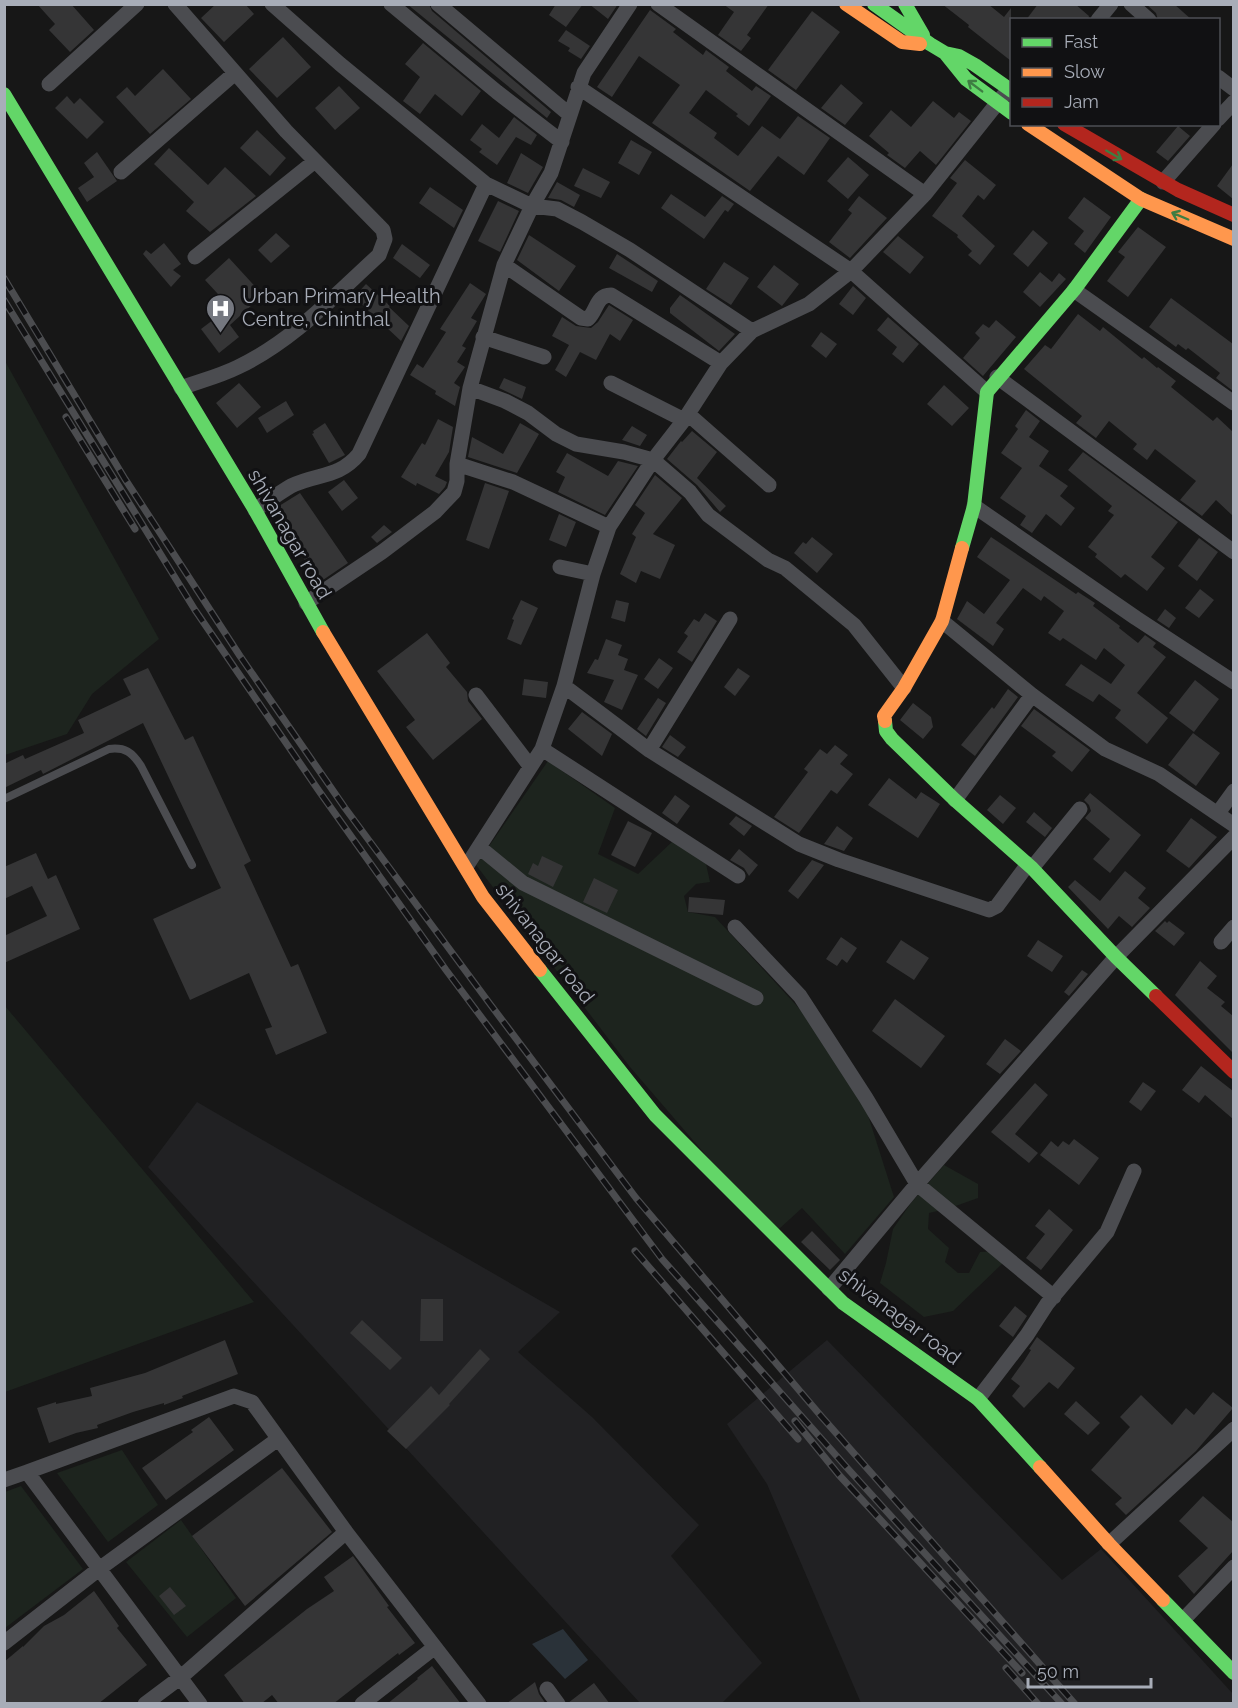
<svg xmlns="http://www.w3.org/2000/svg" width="1238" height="1708" font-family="Raleway,sans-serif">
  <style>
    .built { fill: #212123 }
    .green { fill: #1d241e }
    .water { fill: #2a3239 }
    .building { fill: #353536 }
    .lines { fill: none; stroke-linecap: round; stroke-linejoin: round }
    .lane { stroke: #4b4c50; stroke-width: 8 }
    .street { stroke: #4b4c50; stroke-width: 15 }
    .fast { stroke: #63d668; stroke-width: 14 }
    .slow { stroke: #ff974d; stroke-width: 14 }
    .jam { stroke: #b3261e; stroke-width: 14 }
    .rail-casing { stroke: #4b4c4f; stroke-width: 7 }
    .rail { stroke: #111113; stroke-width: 4.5; stroke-dasharray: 14; stroke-linecap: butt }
    .oneway { stroke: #3e7d42 }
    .labels { text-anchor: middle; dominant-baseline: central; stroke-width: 6; stroke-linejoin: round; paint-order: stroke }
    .poi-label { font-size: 20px; fill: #a8adb8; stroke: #111113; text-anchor: start }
    .street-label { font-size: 20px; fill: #a8adb8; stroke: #111113 }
  </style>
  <rect width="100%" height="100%" fill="#171717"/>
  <!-- built -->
  <path class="built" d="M197 1102 560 1312 518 1352 592 1417 699 1525 671 1556 762 1663 722 1703H640L148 1167Z
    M827 1340 1062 1580 1101 1549 1233 1694V1703H861L767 1484 727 1424Z"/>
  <!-- green -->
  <path class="green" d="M5 361 159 639 92 694 67 734 5 755Z
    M548 761 615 808 598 854 638 874 673 841 706 864 710 882 696 884 684 896 688 912 715 917 807 1017 866 1109 894 1197 845 1254 802 1208 779 1229 710 1160 630 1067 476 865Z
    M5 1006 254 1302 5 1392Z
    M944 1165 978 1184V1198L950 1208 929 1213 928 1229 949 1248 945 1262 958 1273H969L980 1252 997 1251 1004 1262 953 1311 924 1317 880 1283 886 1263 893 1229 911 1203Z
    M122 1450 158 1505 108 1542 57 1473Z
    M21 1486 83 1569 5 1628V1492Z
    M181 1520 236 1598 187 1637 126 1562Z"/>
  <!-- water -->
  <path class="water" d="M563 1629 588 1660 565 1679 532 1644Z"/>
  <!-- building -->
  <path class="building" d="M37 4H71L94 30 70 52 49 30 55 24Z
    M216 4H245L254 14 224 42 201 18Z
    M407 4H429L432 11 551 112 547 118Z
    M556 4H583L566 27 549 15Z
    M589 4H618L608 19Z
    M723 4H769L747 35 751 38 741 51 718 35 734 12Z
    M942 4H988L1004 17 1011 8V61L968 27 969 25Z
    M1038 4H1075L1089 16 1088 20H1026Z
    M1146 4H1174L1192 20H1158L1156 13Z
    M650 10 676 29 673 32 703 55 706 50 729 67 726 71 752 91 756 86 771 96 749 126 736 116 738 114 706 90 689 113 717 133 714 138 738 156 762 126 780 139 798 116 830 138 804 175 778 156 750 191 652 123 680 85 639 56 612 97 597 87Z
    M812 11 840 32 796 90 768 70Z
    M566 30 590 46 581 59 568 51 570 48 558 41Z
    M283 37 311 67 277 98 249 69Z
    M423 43 481 91 462 116 435 94 420 114 403 101 420 77 405 64Z
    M163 69 191 99 150 134 116 97 127 87 135 96Z
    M841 84 863 103 845 125 821 108Z
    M339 86 360 108 335 130 315 108Z
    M67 96 74 104 80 98 104 122 87 139 55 108Z
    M933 101 954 118 959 112 971 121 936 165 920 151 905 168 887 155 889 153 869 136 891 110 911 127Z
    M514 117 537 135 531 145 516 137 497 165 479 152 482 149 470 140 482 124 499 138Z
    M1178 126 1190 136 1168 161 1156 152Z
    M257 130 286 158 270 176 240 148Z
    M631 140 652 152 639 175 618 163Z
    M169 148 208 185 225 167 256 196 210 232 186 211 194 202 154 164Z
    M97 152 117 181 87 202 78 188 94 177 84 163Z
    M521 153 543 167 528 193 507 183Z
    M848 157 869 175 848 199 827 181Z
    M965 160 996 185 984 200 978 195 962 216 995 246 980 265 968 255 972 251 957 237 958 235 932 216 957 183 950 178Z
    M1233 164V199L1217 186Z
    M583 168 610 182 601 198 574 186Z
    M557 182 580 195 574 207 561 200 548 198Z
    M430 187 463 210 454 228 419 203Z
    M671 194 705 217 722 196 734 204 728 212 725 210 704 239 661 208Z
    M859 196 887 218 850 258 829 242 852 213 848 210Z
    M1084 197 1111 217 1085 253 1074 244 1084 231 1068 218Z
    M498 201 519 211 500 252 478 241Z
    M1138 227 1166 247 1128 297 1107 281 1125 257 1118 252Z
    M1033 230 1048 243 1028 267 1013 254Z
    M276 233 290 246 271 263 258 250Z
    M529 235 576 266 559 291 517 260Z
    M898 236 924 257 910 274 883 252Z
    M164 243 181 264 173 270 181 276 171 287 143 254 146 250 151 254Z
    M402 244 430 265 420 278 393 258Z
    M617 254 658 281 652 292 609 268Z
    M229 258 263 295 230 325 239 337 219 353 201 329 230 307 205 280Z
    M724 262 749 278 731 305 706 289Z
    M774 265 799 284 782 306 757 287Z
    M1040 272 1052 282 1059 273 1066 279 1040 307 1023 292Z
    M470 283 486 294 471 318 477 321 462 346 466 348 457 362 465 367 454 383 460 387 455 406 435 394 436 391 410 375 417 364 423 368 446 332 440 329Z
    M366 284 390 306 389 307 409 326 401 341 354 297Z
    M853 286 866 298 853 315 839 304Z
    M680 295 735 334 719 351 670 313V308Z
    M1171 298 1233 344V391L1216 378 1220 373 1188 348 1186 350 1178 344 1176 347 1149 327Z
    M609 305 633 320 620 341 610 334 596 360 580 352 566 377 555 370 569 345 552 336 562 317 576 326 591 328 598 322Z
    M1078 314 1100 331 1103 327 1142 359 1144 357 1157 368 1158 367 1176 381 1171 387 1213 421 1217 417 1233 432V516L1216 500 1202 516 1180 500 1196 481 1155 449 1147 460 1133 449 1137 444 1109 421 1096 438 1076 423 1082 416 1024 369 1045 345 1051 349Z
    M888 317 919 344 903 363 892 354 897 347 877 330Z
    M996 320 1016 337 983 376 963 358 980 338 975 333 983 324 989 328Z
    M821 332 837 344 826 358 811 346Z
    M504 378 526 387 522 399 499 388Z
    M239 383 261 407 237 428 216 403Z
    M944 385 969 408 952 426 927 404Z
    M286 401 294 415 267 433 258 418Z
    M1026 410 1040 421 1029 437 1049 451 1039 466 1068 486 1060 496 1075 508 1061 526 1046 514 1032 533 1020 525 1026 516 1000 498 1022 468 1001 453 1018 429 1015 426Z
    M438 419 453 427 449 452 435 476 447 482 445 487 439 494 417 483 416 486 401 477 422 443 425 445Z
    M325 423 345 455 329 463 312 434 314 433 313 431Z
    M520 423 539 434 517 473 468 457 472 437 503 454Z
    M632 426 647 435 640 446 622 440Z
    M692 431 717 452 697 478 726 506 720 512 697 485 667 459 681 441 682 442Z
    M1083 452 1178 522 1151 557 1165 568 1147 591 1125 574 1121 578 1095 557 1097 554 1088 547 1114 515 1108 511 1112 506 1068 470Z
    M567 453 608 476 618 461 638 466 605 515 558 492 565 477 556 472Z
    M655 475 682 498 653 534 675 545 660 579 641 571 636 583 620 574 636 537 632 534 645 513 635 505Z
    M344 480 358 498 342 511 328 492Z
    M485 483 509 491 489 549 466 540Z
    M300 493 348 563 320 582 271 511Z
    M559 514 576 522 566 547 549 540Z
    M384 525 392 532 377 543 371 537Z
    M812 537 833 554 817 573 794 553 803 542 806 544Z
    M991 537 1076 594 1078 592 1095 603 1093 606 1120 626 1119 628 1138 643 1145 635 1156 643 1153 647 1166 657 1137 693 1168 718 1147 744 1115 718 1121 710 1099 694 1093 702 1065 685 1081 664 1111 684 1125 665 1104 648 1096 660 1063 638 1060 641 1048 633 1064 611 1044 596 1041 601 1023 588 996 623 1004 629 993 646 957 619 967 601 984 614 1010 580 977 557Z
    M1199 538 1218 552 1197 581 1178 566Z
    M1200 589 1214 600 1199 618 1185 608Z
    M521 600 538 608 521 645 507 639 514 620 512 619Z
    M616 600 629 603 625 622 611 618Z
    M1165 609 1176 618 1169 628 1157 620Z
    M705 613 717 621 692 662 677 652 688 636 684 633 694 619 699 622Z
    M427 633 450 663 446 667 467 692 468 701 482 719 433 760 406 727 415 720 377 671Z
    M606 639 622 645 618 655 628 659 624 670 638 675 622 710 604 702 614 680 587 673 595 659 598 660Z
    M659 658 673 668 658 689 644 679Z
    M148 668 185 740 193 736 251 861 244 865 291 967 298 964 327 1033 276 1055 265 1029 272 1027 249 973 190 1000 153 919 221 888 143 723 43 774 41 770 4 788V764L23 755 25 759 84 733 78 720 131 695 123 679Z
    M738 668 750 676 735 696 724 687Z
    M524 679 548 682 546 698 522 695Z
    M1195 680 1219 699 1194 732 1169 713Z
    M1008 689 1018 697 975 756 961 745 992 707 994 709Z
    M658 698 666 703 646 736 637 729Z
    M913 703 931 717 933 727 923 739 900 720Z
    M1034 709 1090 750 1072 772 1052 756 1056 752 1021 726Z
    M582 712 612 734 602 756 568 729Z
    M1193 733 1220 753 1196 786 1168 765Z
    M670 735 686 747 678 757 662 747Z
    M835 745 848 755 840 764 853 774 837 794 831 790 799 833 774 817 808 772 804 769 820 749 827 754Z
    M889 778 916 799 921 792 940 804 918 838 868 805Z
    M1090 793 1141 835 1110 873 1093 859 1110 839 1085 818 1091 811 1089 805 1084 800Z
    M675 795 690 806 677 824 662 813Z
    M1000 795 1016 808 1003 824 987 810Z
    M1034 812 1052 828 1045 837 1026 822Z
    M736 816 752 826 744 836 729 824Z
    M1191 818 1217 837 1189 868 1166 851Z
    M628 821 652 833 635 867 611 855Z
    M837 826 853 838 844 851 824 844Z
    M739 849 758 865 749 876 744 868 730 860Z
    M36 853 48 879 56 875 80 929 4 963V936L47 916 32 886 4 899V867Z
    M542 856 563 866 553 887 528 874 533 863 538 866Z
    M812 860 824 865 798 899 788 891Z
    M1125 871 1146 888 1138 898 1150 908 1132 927 1119 916 1108 929 1068 887 1075 880 1100 901Z
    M594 878 618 890 607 913 583 902Z
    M689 897 725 900 723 915 688 912Z
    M1165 921 1167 923 1169 921 1185 933 1174 946 1155 931Z
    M841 937 857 948 847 963 842 959 837 966 826 959Z
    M901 940 929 958 914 980 886 962Z
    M1038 940 1063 956 1052 972 1027 956Z
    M1200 961 1217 976 1207 988 1225 1002 1221 1006 1233 1016V1053L1175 995Z
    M1082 970 1088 974 1069 996 1064 992Z
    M895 999 945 1036 921 1068 872 1031Z
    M1005 1039 1021 1051 1000 1074 986 1064Z
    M1201 1066 1233 1091V1119L1205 1095 1199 1103 1182 1090Z
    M1143 1082 1156 1091 1141 1111 1129 1102Z
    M1035 1083 1048 1095 1015 1134 1038 1153 1029 1163 991 1132Z
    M1074 1139 1099 1158 1079 1185 1040 1155 1051 1141 1058 1147 1063 1141 1069 1145Z
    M1049 1209 1073 1230 1041 1270 1026 1258 1045 1234 1035 1226Z
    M812 1231 840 1260 830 1270 801 1242Z
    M421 1299H443V1341H420Z
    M1015 1306 1027 1316 1013 1337 999 1326Z
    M362 1320 402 1358 390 1370 350 1333Z
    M1037 1337 1075 1368 1058 1389 1049 1382 1024 1408 1012 1396 1020 1386 1011 1379 1024 1361 1031 1350 1029 1349Z
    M225 1340 238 1374 182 1396 183 1398 164 1405V1403L133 1412 97 1425 98 1428 76 1433 49 1443 37 1408 56 1402V1404L92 1396 90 1388 145 1373Z
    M480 1349 490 1359 449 1404 450 1405 406 1449 387 1431 431 1386 439 1395Z
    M1213 1392 1233 1408 1196 1451 1126 1515 1115 1504 1122 1498 1091 1470 1130 1427 1120 1417 1141 1395 1172 1425 1186 1408 1194 1415Z
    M1076 1401 1100 1423 1088 1435 1064 1414Z
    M209 1417 234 1450 166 1500 142 1468 193 1432 191 1430Z
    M282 1468 332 1532 245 1606 192 1536Z
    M1203 1496 1233 1522V1551L1194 1594 1178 1576 1208 1548 1179 1521Z
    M353 1556 389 1606 387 1607 415 1643 399 1655 398 1653 333 1704H279L272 1695 261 1704H245L224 1675 307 1609 334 1591 324 1577Z
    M170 1587 186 1606 174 1615 159 1596Z
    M94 1591 119 1626 117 1628 147 1665 98 1704H4V1662L23 1646V1647L44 1626 64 1615Z
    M432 1666 461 1704H387L418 1679 417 1678Z
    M535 1682 539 1694 546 1704H506Z
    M594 1683 610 1704H568V1703Z"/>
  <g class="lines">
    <!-- lane -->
    <path class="lane" d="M4 799 109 749C125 747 132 752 141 766L192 865"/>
    <!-- street -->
    <path class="street" d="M175 4 286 131 383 230 385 239 379 255C335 295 293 341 238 367 220 376 200 381 181 388
      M391 4 497 92 562 142
      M438 4 570 115
      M658 4 925 194
      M1131 4 1149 20
      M1098 20 1111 4
      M1218 77 1234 89
      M49 84 137 4
      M578 87 851 271 987 392
      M1218 119 1234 102
      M121 172 235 73
      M1163 182 1214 124
      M486 184 532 206 557 209 582 222 630 250 752 331
      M195 257 315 161
      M504 265 581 318 588 319C597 311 596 295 611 295L721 363
      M1074 290 1234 403
      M483 337 544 357
      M997 377 1234 552
      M611 383 684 420
      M470 388 505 401 528 413 556 434 576 444 624 452 653 460 690 492 708 515 768 560 785 568 854 625 904 688
      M688 414 769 485
      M457 464 513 482 609 527
      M974 506 1136 618 1234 682
      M255 510C267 502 279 493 291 486 317 473 338 479 359 454L486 184 340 64 272 4
      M560 567 593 574
      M306 603 382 552 435 512 454 492 457 481V464L470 388 504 265 532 206 551 173 584 73 630 4
      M942 621 1032 695 1105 749 1159 774 1234 825
      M564 686 649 750 799 844 839 860 989 910 997 906 1028 864
      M476 695 530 766
      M542 749 738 876
      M649 750 730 619
      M955 800 1032 695
      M1218 813 1234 791
      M479 847 523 883 756 998
      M466 867 542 749 564 686 593 574 609 527 653 460 684 420 721 363 752 331 809 304 851 271 925 194 1003 96
      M1032 868 1080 809
      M735 927 800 996 866 1098 917 1184 1054 1297
      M1221 942 1234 927
      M829 1289 917 1184 1116 957 1234 837
      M978 1399 1027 1335 1047 1304 1107 1232 1134 1171
      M27 1472 234 1396 252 1402 346 1532 479 1704
      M4 1480 27 1472 200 1704
      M1109 1544 1234 1429
      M1183 1620 1234 1567
      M4 1643 99 1569 278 1439
      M547 1689 558 1704
      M145 1704 181 1677 346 1532
      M362 1704 435 1647"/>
    <!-- fast -->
    <path class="fast" d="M874 4 930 44 945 53 959 56 975 65 1012 91
      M905 4 923 35
      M945 53 966 79 1012 113
      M4 94 255 510 323 632
      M962 548 974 506 987 392 1074 290 1141 199
      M885 721 886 731 892 739 955 800 1032 868 1116 957 1156 996
      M540 970 655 1115 843 1303 978 1399 1040 1467
      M1163 1600 1234 1673"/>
    <!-- slow -->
    <path class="slow" d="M846 4 902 42 920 44
      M1028 124 1141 199 1234 239
      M323 632 483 897 540 970
      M885 721 884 716 904 688 942 621 962 548
      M1040 1467 1109 1544 1163 1600"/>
    <!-- jam -->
    <path class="jam" d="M1064 124 1178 190 1234 215
      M1156 996 1234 1072"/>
    <defs>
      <path id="rail" d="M4 278 125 479 240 656 345 808 490 1004 636 1198 821 1416 1075 1704
        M4 300 195 610 319 791 446 970 662 1259 849 1470 1062 1704
        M66 417 135 529
        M635 1251 798 1439
        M795 1421 839 1475 1022 1673
        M1006 1668 1038 1704"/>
    </defs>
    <!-- rail casing -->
    <use href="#rail" class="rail-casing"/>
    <!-- rail -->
    <use href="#rail" class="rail"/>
  </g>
  <!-- one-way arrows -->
  <defs><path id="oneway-shaft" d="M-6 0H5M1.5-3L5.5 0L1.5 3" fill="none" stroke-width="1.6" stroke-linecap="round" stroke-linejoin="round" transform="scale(1.5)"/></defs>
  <g class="oneway">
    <use href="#oneway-shaft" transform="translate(975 86) rotate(-143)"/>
    <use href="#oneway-shaft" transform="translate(1114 155) rotate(30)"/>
    <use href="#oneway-shaft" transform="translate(1180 216) rotate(-157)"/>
  </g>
  <!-- icons -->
  <defs>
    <symbol id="hospital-pin" viewBox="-11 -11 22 30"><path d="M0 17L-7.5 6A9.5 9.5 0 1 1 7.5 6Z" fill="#757880" stroke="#111113"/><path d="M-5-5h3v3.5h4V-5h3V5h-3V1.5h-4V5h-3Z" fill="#fff"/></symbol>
  </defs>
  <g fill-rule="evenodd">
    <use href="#hospital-pin" x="204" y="292" width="33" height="45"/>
  </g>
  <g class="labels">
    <!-- poi labels -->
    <g class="poi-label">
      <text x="242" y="296">Urban Primary Health<tspan x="242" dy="23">Centre, Chinthal</tspan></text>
    </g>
    <!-- street labels -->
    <g class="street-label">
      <text transform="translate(290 534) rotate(60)">shivanagar road</text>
      <text transform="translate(545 943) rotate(52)">shivanagar road</text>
      <text transform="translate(900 1316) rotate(37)">shivanagar road</text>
    </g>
  </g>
  <!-- border -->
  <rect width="1238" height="1708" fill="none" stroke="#a8adb8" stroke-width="12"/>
  <!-- legend -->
  <rect x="1010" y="18" width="210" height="108" fill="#111113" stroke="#4d4f55" stroke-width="1.5"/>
  <rect x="1022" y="38" width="30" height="9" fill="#63d668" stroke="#4d4f55" stroke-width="1.5"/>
  <text x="1064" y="48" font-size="18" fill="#a8adb8">Fast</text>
  <rect x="1022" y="68" width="30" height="9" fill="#ff974d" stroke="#4d4f55" stroke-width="1.5"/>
  <text x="1064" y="78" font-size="18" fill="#a8adb8">Slow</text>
  <rect x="1022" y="98" width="30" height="9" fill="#b3261e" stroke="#4d4f55" stroke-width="1.5"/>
  <text x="1064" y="108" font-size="18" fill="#a8adb8">Jam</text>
  <!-- scale -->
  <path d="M1028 1678v9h123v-9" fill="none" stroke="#a8adb8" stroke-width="3"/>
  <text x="1037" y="1678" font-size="18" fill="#a8adb8" stroke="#111113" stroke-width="4.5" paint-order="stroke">50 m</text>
</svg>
